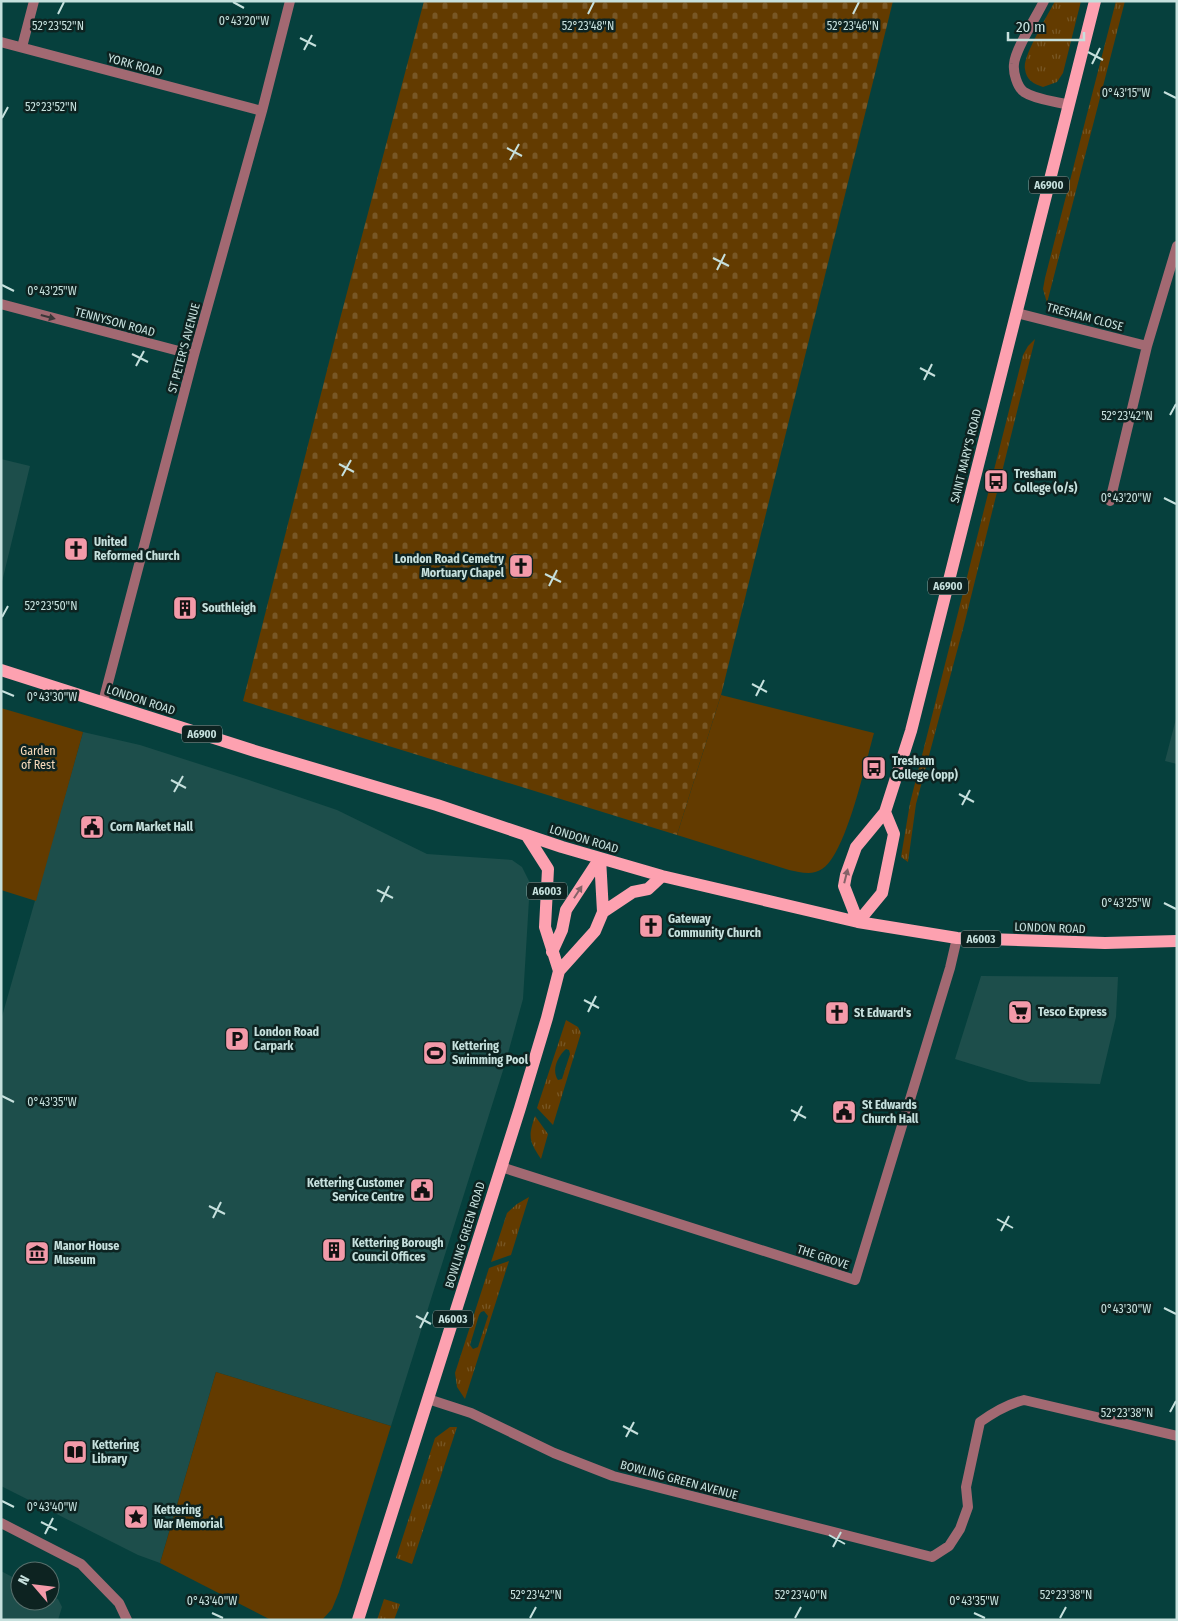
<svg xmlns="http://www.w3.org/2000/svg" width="1178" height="1621" font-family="'Fira Sans Condensed',sans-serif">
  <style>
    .built { fill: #1d4e4b }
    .grass { fill: url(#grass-tufts); fill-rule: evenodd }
    .cemetery { fill: url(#cemetery-stones) }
    .park { fill: #633b00 }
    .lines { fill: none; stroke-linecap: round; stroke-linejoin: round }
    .street { stroke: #a26972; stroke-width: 10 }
    .primary { stroke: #fda1b0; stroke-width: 12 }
    .oneway { fill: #3a3839 }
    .oneway2 { fill: #856268 }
    .ticks { fill: none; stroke: #c6e0dd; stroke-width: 2 }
    .labels { text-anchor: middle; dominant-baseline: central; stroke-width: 5; stroke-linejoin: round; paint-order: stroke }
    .shield { fill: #0d2321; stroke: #8ea7a5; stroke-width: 1 }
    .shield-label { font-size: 11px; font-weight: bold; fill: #c6e0dd }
    .street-label { font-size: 12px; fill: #c6e0dd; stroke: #0d2321 }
    .poi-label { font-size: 12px; font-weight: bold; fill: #c6e0dd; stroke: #0d2321; text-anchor: start }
    .park-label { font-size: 12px; fill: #f8dbbb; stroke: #0d2321 }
    .ticks-label { font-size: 12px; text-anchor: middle; fill: #c6e0dd; stroke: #0d2321; stroke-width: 5; stroke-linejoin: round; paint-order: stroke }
  </style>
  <defs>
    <pattern id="grass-tufts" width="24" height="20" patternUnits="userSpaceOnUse" patternTransform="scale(1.25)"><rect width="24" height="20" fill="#633b00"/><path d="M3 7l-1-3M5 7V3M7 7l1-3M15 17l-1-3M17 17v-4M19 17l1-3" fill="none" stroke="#785725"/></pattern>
    <pattern id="cemetery-stones" width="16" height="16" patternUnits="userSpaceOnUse" patternTransform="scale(1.25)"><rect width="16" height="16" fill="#633b00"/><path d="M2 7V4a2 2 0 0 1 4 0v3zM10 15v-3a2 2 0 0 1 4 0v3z" fill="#785725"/></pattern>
  </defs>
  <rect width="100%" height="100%" fill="#06403d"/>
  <!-- built -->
  <path class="built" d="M1 459 30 466 1 586Z
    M1177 715V764L1165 761Z
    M83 732 140 745 249 780 337 810 427 854 512 860 522 867 530 883 523 999 505 1064 391 1426 216 1372 160 1563 138 1555 1 1486V1020Z
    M981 976 1118 977 1116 1017 1100 1084 1029 1082 955 1059Z
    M1 1571 20 1581V1601H50V1595L58 1599 62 1607 58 1620H1Z"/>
  <!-- grass -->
  <path class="grass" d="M1055 1H1081L1063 73 1057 82 1043 87C1034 84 1026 80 1025 69 1022 57 1048 15 1055 1Z
    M1116 1H1125L1047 303 1043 289 1045 278Z
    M1035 339 964 625 916 804 908 862 901 857 910 803 1023 355 1028 346Z
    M566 1020 578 1027 581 1033 553 1125 537 1108ZM566 1049 569 1050 570 1054 562 1079 558 1080C551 1070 558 1056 566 1049Z
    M535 1116 548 1134 541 1159C529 1141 528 1137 535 1116Z
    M529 1197 511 1255 491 1262 507 1213 517 1204Z
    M509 1261 465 1399 457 1387 455 1373 489 1268ZM484 1311 488 1316 478 1347 473 1349 470 1345 479 1315 481 1312Z
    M450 1427H457L412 1564 396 1558 435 1438Z
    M384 1599 400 1604 394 1620H377Z"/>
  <!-- cemetery -->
  <path class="cemetery" d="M424 1H893L721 695 677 835 243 701 340 319Z"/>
  <!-- park -->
  <path class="park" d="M721 695 874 733C866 761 846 855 822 869 812 876 800 872 789 870L677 835Z
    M1 708 83 732 36 901 1 890Z
    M216 1372 391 1426 339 1592 332 1609 322 1620H271L160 1563Z"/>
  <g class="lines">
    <!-- street -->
    <path class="street" d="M1044 1C1037 16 1015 49 1014 64 1013 72 1017 87 1024 92 1036 100 1055 101 1069 105
      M1 42 262 111
      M22 47 34 1
      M1 304 194 355
      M1017 313 1147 346
      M1110 501 1147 346 1177 246
      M103 702 194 355 262 111 290 1
      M501 1167 855 1280 950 968 957 938
      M428 1399 471 1413 554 1453 613 1476 932 1557 949 1546 960 1529 968 1507 966 1487 980 1422C994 1412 1007 1404 1024 1400L1177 1436
      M1 1523 81 1564 119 1603 127 1620"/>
    <!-- primary -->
    <path class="primary" d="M1 670 258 752 437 805 562 847 662 876 858 922 957 938 1105 943 1177 941
      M527 836 548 869 545 927 559 971
      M603 912 633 892 648 889 662 876
      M858 922 844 886 846 875 856 847 885 812 911 731 1095 1
      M858 922 882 893 894 834 885 812
      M552 952 562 930 566 910 600 858
      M358 1620 520 1108 547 1018 559 971 595 931 603 912 600 858"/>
  </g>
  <!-- one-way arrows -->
  <defs><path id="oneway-solid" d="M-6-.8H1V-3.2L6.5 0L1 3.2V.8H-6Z" transform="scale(1.25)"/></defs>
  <use class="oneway" href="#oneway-solid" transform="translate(48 317) rotate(15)"/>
  <g class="oneway2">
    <use href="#oneway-solid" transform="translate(846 876) rotate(-76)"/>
    <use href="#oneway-solid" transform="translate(578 892) rotate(-57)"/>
  </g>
  <!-- ticks -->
  <path class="ticks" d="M233 2 244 8M58 14 64 2M588 14 594 2M853 14 859 2M300 38 316 46M304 50 312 35M1088 52 1103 60M1092 64 1100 48M1164 92 1176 98M2 118 8 107M507 148 522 156M510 160 519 144M713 258 729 266M717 270 725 254M2 285 14 291M132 354 148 362M136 366 144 351M920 368 935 376M924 380 932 364M1170 415 1176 404M339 464 354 472M342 476 351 460M1164 498 1176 504M545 574 561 582M549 586 557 570M2 617 8 606M752 684 767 692M2 691 14 696M756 696 764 680M171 780 186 788M174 792 183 776M959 794 974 802M962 805 970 790M377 890 393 898M381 902 389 886M1164 903 1176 909M584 1000 599 1008M588 1012 596 996M2 1096 14 1102M791 1110 806 1118M794 1121 802 1106M209 1206 225 1214M213 1218 221 1202M997 1219 1013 1228M1001 1231 1009 1216M1164 1308 1176 1314M416 1316 431 1324M420 1328 428 1312M1170 1412 1176 1401M623 1426 638 1434M626 1437 634 1422M2 1501 14 1507M41 1522 57 1530M45 1534 53 1518M829 1535 845 1544M833 1547 841 1532M212 1613 223 1618M974 1613 985 1618M530 1618 536 1607M795 1618 801 1607M1060 1618 1066 1607"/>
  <!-- icons -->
  <defs>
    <symbol id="bus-square" viewBox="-11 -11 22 22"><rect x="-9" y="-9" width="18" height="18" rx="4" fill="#f39aa9" stroke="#0d2321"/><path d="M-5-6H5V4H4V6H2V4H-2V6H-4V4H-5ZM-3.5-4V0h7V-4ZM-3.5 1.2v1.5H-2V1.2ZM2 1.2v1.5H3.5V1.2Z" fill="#111"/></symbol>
    <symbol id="church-square" viewBox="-11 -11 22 22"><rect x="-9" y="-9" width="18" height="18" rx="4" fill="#f39aa9" stroke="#0d2321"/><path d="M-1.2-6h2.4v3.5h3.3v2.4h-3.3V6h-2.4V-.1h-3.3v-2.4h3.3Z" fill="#111"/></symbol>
    <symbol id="building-square" viewBox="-11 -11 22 22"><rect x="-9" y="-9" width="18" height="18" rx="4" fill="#f39aa9" stroke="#0d2321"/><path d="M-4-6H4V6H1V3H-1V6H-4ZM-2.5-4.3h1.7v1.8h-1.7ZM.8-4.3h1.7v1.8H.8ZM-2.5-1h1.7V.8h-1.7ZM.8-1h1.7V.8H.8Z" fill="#111"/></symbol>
    <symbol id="civic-square" viewBox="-11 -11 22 22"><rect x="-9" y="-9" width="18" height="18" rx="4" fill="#f39aa9" stroke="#0d2321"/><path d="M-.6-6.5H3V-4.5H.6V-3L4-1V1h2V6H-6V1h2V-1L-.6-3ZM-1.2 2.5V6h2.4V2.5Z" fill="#111"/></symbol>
    <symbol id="supermarket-square" viewBox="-11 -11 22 22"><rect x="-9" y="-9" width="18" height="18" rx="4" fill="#f39aa9" stroke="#0d2321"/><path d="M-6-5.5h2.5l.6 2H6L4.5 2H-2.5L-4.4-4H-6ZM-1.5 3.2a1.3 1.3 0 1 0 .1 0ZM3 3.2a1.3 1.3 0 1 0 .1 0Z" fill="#111"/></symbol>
    <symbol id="parking-square" viewBox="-11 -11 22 22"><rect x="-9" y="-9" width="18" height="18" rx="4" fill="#f39aa9" stroke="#0d2321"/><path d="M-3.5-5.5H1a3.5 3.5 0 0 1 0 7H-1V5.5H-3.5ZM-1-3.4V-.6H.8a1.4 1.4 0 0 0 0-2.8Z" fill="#111"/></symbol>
    <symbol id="stadium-square" viewBox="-11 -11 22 22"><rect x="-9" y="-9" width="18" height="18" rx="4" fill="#f39aa9" stroke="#0d2321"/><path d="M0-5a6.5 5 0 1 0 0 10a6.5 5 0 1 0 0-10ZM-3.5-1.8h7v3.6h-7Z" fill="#111"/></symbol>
    <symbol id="museum-square" viewBox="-11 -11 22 22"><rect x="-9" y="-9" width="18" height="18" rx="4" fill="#f39aa9" stroke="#0d2321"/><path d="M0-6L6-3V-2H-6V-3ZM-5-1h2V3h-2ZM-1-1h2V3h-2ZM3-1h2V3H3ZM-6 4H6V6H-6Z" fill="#111"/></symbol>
    <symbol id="library-square" viewBox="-11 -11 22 22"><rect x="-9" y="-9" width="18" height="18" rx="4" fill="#f39aa9" stroke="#0d2321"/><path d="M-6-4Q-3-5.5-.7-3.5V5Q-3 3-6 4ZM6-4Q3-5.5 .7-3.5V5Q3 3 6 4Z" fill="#111"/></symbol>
    <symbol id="sight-square" viewBox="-11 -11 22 22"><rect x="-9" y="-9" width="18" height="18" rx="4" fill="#f39aa9" stroke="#0d2321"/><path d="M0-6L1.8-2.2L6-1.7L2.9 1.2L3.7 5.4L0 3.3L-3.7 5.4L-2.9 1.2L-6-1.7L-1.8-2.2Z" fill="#111"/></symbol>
  </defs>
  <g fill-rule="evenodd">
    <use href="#bus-square" x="982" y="467" width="28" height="28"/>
    <use href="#church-square" x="62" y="535" width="28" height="28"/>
    <use href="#church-square" x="507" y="552" width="28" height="28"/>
    <use href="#building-square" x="171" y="594" width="28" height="28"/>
    <use href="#bus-square" x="860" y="754" width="28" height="28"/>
    <use href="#civic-square" x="78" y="813" width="28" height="28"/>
    <use href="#church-square" x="637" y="912" width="28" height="28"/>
    <use href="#supermarket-square" x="1006" y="998" width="28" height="28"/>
    <use href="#church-square" x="823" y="999" width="28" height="28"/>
    <use href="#parking-square" x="223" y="1025" width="28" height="28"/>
    <use href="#stadium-square" x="421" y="1039" width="28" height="28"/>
    <use href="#civic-square" x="830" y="1098" width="28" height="28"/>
    <use href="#civic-square" x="408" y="1176" width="28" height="28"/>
    <use href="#building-square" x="320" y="1236" width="28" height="28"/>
    <use href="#museum-square" x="23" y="1239" width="28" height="28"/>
    <use href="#library-square" x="61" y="1438" width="28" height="28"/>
    <use href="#sight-square" x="122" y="1503" width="28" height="28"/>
  </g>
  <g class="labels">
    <!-- shield labels -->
    <g class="shield">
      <rect x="1029" y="176.5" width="40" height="17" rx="4"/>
      <rect x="928" y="577.5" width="40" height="17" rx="4"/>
      <rect x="182" y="725.5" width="40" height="17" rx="4"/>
      <rect x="527" y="882.5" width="40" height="17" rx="4"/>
      <rect x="961" y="930.5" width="40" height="17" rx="4"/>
      <rect x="433" y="1310.5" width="40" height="17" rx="4"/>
    </g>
    <g class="shield-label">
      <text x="1049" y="185">A6900</text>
      <text x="948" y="586">A6900</text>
      <text x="202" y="734">A6900</text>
      <text x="547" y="891">A6003</text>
      <text x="981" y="939">A6003</text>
      <text x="453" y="1319">A6003</text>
    </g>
    <!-- street labels -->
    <g class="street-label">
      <text transform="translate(135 65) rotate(15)">YORK ROAD</text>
      <text transform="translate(1085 317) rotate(15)">TRESHAM CLOSE</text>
      <text transform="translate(115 322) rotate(15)">TENNYSON ROAD</text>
      <text transform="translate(184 348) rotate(-75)">ST PETER'S AVENUE</text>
      <text transform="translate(966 456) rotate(-76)">SAINT MARY'S ROAD</text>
      <text transform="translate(141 700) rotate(18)">LONDON ROAD</text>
      <text transform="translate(584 839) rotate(17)">LONDON ROAD</text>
      <text transform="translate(1050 928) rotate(2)">LONDON ROAD</text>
      <text transform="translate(465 1235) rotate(-73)">BOWLING GREEN ROAD</text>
      <text transform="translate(823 1257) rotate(18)">THE GROVE</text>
      <text transform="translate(679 1480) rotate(15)">BOWLING GREEN AVENUE</text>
    </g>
    <!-- poi labels -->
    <g class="poi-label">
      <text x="1014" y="474">Tresham<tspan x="1014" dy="14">College (o/s)</tspan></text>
      <text x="94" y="542">United<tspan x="94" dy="14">Reformed Church</tspan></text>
      <text x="504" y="559" text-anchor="end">London Road Cemetry<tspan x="504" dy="14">Mortuary Chapel</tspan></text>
      <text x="202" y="608">Southleigh</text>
      <text x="892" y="761">Tresham<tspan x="892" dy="14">College (opp)</tspan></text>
      <text x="110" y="827">Corn Market Hall</text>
      <text x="668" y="919">Gateway<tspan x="668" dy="14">Community Church</tspan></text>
      <text x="1038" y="1012">Tesco Express</text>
      <text x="854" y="1013">St Edward's</text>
      <text x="254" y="1032">London Road<tspan x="254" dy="14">Carpark</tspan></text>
      <text x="452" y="1046">Kettering<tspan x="452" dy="14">Swimming Pool</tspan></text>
      <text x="862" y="1105">St Edwards<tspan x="862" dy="14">Church Hall</tspan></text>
      <text x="404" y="1183" text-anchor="end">Kettering Customer<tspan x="404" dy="14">Service Centre</tspan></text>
      <text x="352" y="1243">Kettering Borough<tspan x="352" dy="14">Council Offices</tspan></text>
      <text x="54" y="1246">Manor House<tspan x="54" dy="14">Museum</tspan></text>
      <text x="92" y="1445">Kettering<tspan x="92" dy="14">Library</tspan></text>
      <text x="154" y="1510">Kettering<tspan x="154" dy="14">War Memorial</tspan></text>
    </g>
    <!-- park labels -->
    <g class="park-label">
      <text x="38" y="751">Garden<tspan x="38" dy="14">of Rest</tspan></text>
    </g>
  </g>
  <g class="ticks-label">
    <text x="244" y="25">0°43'20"W</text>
    <text x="58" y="30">52°23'52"N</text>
    <text x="588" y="30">52°23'48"N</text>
    <text x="853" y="30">52°23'46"N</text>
    <text x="1126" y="97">0°43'15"W</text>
    <text x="51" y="111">52°23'52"N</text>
    <text x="52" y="295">0°43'25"W</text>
    <text x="1127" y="420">52°23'42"N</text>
    <text x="1126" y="502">0°43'20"W</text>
    <text x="51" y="610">52°23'50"N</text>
    <text x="52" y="701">0°43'30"W</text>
    <text x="1126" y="907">0°43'25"W</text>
    <text x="52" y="1106">0°43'35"W</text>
    <text x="1126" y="1313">0°43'30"W</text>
    <text x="1127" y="1417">52°23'38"N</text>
    <text x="52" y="1511">0°43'40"W</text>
    <text x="536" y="1599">52°23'42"N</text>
    <text x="801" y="1599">52°23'40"N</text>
    <text x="1066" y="1599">52°23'38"N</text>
    <text x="212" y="1605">0°43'40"W</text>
    <text x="974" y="1605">0°43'35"W</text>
  </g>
  <!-- border -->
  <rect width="1178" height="1621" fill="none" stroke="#c6e0dd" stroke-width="5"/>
  <!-- north arrow -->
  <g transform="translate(35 1586) rotate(298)"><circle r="24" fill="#0d2321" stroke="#576f6c"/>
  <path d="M0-4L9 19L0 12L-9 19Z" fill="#f39aa9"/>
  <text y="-8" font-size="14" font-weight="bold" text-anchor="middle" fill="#c6e0dd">N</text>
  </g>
  <!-- scale -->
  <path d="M1008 32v8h76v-8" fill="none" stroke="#c6e0dd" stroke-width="2.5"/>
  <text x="1016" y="32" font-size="15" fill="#c6e0dd" stroke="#0d2321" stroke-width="4" paint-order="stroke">20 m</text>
</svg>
